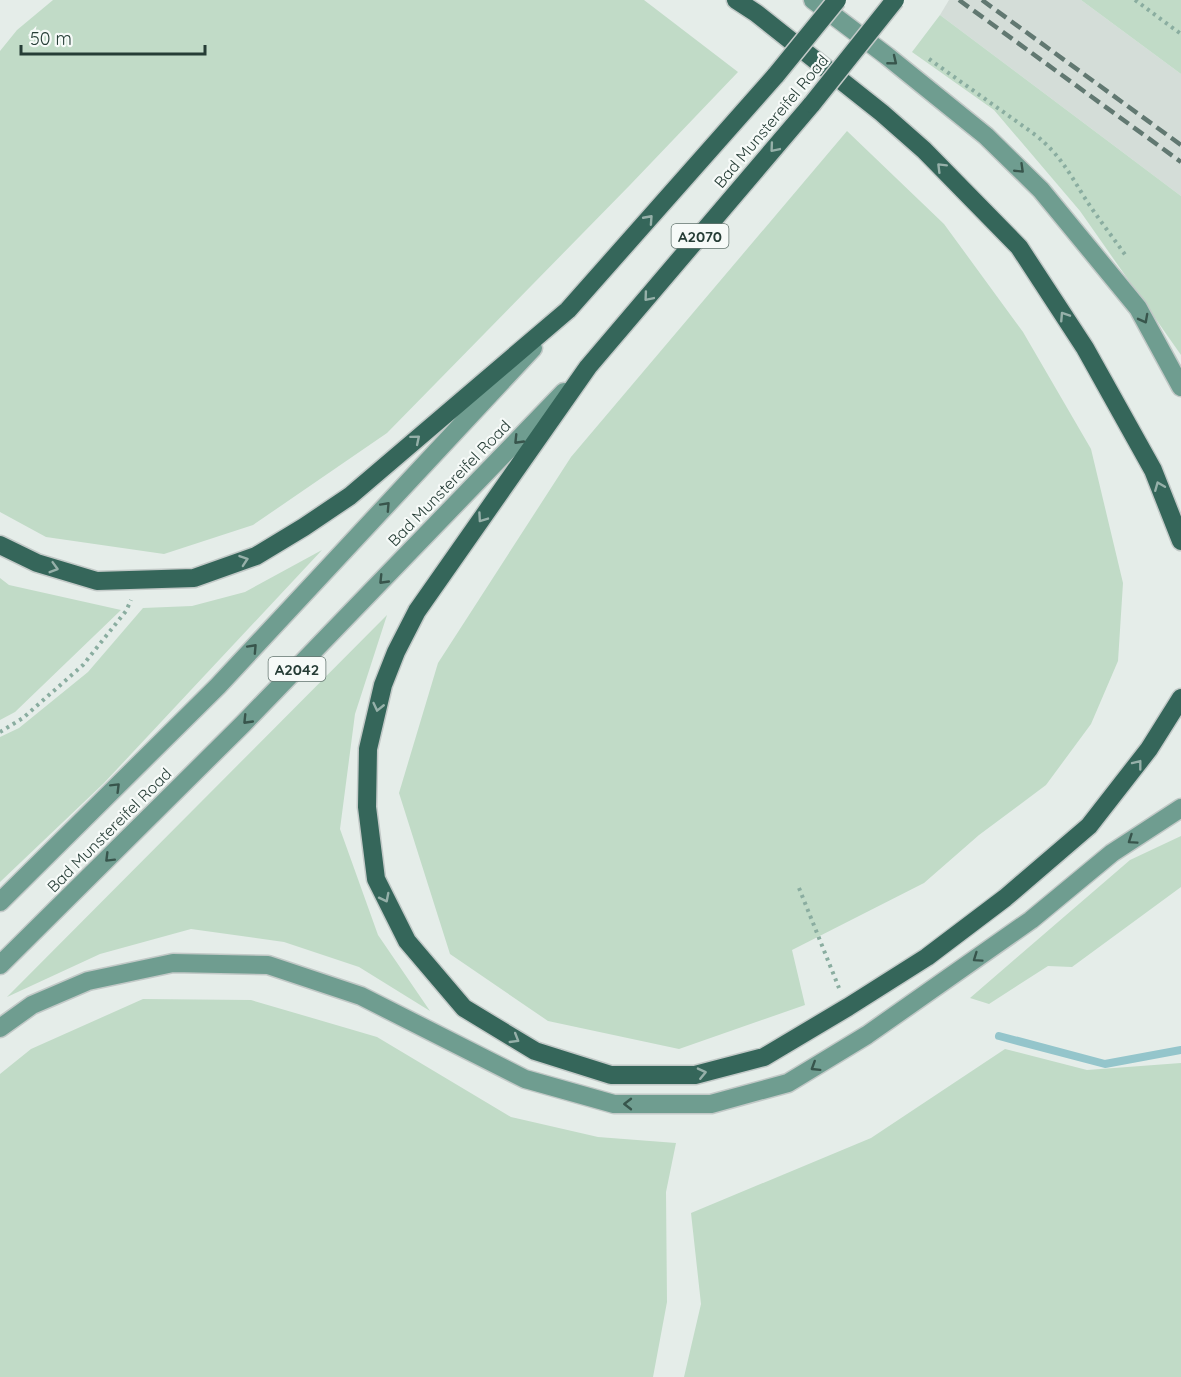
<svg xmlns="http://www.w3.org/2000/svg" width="1181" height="1377" font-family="Quicksand,sans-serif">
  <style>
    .built { fill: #d4ddd8 }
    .green { fill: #c1dbc7 }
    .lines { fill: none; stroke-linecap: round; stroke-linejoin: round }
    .stream { stroke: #94c5cb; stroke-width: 8 }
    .primary-casing { stroke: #c2c9c7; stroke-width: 21 }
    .highway-casing { stroke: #c2c9c7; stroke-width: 21 }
    .path { stroke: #8aada0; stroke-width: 4; stroke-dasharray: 3 4.5; stroke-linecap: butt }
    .primary { stroke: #6f9d90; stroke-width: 18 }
    .highway { stroke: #35665a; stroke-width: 18 }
    .rail { stroke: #617871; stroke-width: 4.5; stroke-dasharray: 12 6; stroke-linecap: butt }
    .highway-bridge-casing { stroke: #c2c9c7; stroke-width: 21; stroke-linecap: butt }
    .highway-bridge { stroke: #35665a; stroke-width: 18 }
    .oneway { stroke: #38554c }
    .oneway2 { stroke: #96b0a9 }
    .labels { text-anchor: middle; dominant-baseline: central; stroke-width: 4.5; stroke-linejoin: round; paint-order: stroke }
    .shield { fill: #f6faf8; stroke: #647670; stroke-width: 1.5 }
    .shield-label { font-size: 15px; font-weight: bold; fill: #263d36 }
    .street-label { font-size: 16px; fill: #263d36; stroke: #f6faf8 }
  </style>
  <rect width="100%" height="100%" fill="#e5ede9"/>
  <!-- built -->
  <path class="built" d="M949 0H1081L1181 74V196L940 15Z"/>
  <!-- green -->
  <path class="green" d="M53 0H644L738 72 630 185 387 433 253 525 164 554 46 537 0 512V51L17 30Z
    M1081 0H1181V74Z
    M940 15 1181 196V355L1080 211 994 110 912 52Z
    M847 131 944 224 1023 332 1091 449 1123 583 1118 661 1091 724 1046 785 979 835 924 883 792 950 805 1005 679 1049 548 1021 450 954 399 793 438 663 571 457Z
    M322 550 104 783 0 882V737L19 728 88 672 143 608 192 606 245 592Z
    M0 578 9 585 121 610 15 712 0 720Z
    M387 615 355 714 340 829 378 935 430 1011 359 967 284 942 191 929 100 954 7 997Z
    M1181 836V887L1072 967 1048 966 989 1004 970 998 1130 860Z
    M143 999 251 1000 377 1037 511 1117 598 1137 676 1143 666 1192 667 1302 653 1377H0V1074L31 1049Z
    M1005 1049 1087 1070 1181 1063V1377H684L701 1304 691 1213 871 1138Z"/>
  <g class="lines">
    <!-- stream -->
    <path class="stream" d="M999 1036 1105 1064 1181 1050"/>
    <defs>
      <path id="primary" d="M813 0 887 56 986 136 1041 190 1138 308 1181 387
        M0 902 218 686 533 348
        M0 965 243 724 564 392
        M0 1028 32 1005 88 981 173 963 268 965 361 996 525 1079 614 1104H711L788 1083 867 1035 1031 920 1112 853 1181 808"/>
      <path id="highway" d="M736 0 756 13 882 113 924 150 1019 247 1085 348 1153 470 1181 541
        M812 104 588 367 417 611 396 652 383 685 368 749 367 807 376 879 407 941 464 1008 535 1051 611 1075H695L764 1057 848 1007 927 957 1005 898 1089 826 1149 749 1181 698
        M0 545 37 563 97 581 194 578 256 556 304 527 350 496 568 310 776 75"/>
    </defs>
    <!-- primary casing -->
    <use href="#primary" class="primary-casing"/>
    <!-- highway casing -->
    <use href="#highway" class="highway-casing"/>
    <!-- path -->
    <path class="path" d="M1135 0 1181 34
      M929 59 1037 136C1060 156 1067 169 1083 195 1096 216 1112 236 1126 256
      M0 732 23 718 83 665 126 611 131 600
      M799 888 839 988"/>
    <!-- primary -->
    <use href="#primary" class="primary"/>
    <!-- highway -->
    <use href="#highway" class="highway"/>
    <!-- rail -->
    <path class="rail" d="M959 0 1181 162
      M982 0 1181 145"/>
    <defs>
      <path id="highway-bridge" d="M776 75 837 0
        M812 104 895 0"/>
    </defs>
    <!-- highway-bridge casing -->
    <use href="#highway-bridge" class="highway-bridge-casing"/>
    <!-- highway-bridge -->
    <use href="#highway-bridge" class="highway-bridge"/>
  </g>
  <!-- one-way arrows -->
  <defs><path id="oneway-chevron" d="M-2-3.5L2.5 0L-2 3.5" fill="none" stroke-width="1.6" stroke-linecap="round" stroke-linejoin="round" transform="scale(1.5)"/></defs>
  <g class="oneway">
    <use href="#oneway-chevron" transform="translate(893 61) rotate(39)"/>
    <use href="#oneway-chevron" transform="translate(1020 169) rotate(44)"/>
    <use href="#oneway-chevron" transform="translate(1144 319) rotate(62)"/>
    <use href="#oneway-chevron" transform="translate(518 440) rotate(134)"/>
    <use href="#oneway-chevron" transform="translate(386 506) rotate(-47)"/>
    <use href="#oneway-chevron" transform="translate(383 580) rotate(134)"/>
    <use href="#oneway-chevron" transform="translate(253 648) rotate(-47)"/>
    <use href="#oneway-chevron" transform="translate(247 720) rotate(134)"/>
    <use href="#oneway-chevron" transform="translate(116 787) rotate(-45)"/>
    <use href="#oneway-chevron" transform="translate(1132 840) rotate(146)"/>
    <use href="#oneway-chevron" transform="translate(109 858) rotate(135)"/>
    <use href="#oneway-chevron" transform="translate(977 958) rotate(145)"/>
    <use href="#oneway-chevron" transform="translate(815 1067) rotate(148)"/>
    <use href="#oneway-chevron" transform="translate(628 1104) rotate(-180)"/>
  </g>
  <g class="oneway2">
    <use href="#oneway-chevron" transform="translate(774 148) rotate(130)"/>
    <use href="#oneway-chevron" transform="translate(941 167) rotate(-135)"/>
    <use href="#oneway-chevron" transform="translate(649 219) rotate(-48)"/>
    <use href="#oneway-chevron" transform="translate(648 297) rotate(130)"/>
    <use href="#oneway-chevron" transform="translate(1064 316) rotate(-123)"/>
    <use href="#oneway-chevron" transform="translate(416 439) rotate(-40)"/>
    <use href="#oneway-chevron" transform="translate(1159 486) rotate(-112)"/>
    <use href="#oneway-chevron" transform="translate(482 518) rotate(125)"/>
    <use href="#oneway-chevron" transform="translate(244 560) rotate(-19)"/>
    <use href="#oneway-chevron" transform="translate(54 568) rotate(16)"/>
    <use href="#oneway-chevron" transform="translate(378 707) rotate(103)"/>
    <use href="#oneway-chevron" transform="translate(1138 764) rotate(-52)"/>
    <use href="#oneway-chevron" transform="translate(385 898) rotate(63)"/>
    <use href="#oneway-chevron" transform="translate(515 1039) rotate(31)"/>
    <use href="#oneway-chevron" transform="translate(702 1073) rotate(-13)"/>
  </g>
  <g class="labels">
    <!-- shield labels -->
    <g class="shield">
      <rect x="671.5" y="224" width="57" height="24" rx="4.5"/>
      <rect x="268.5" y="657" width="57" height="24" rx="4.5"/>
    </g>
    <g class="shield-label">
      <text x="700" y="236">A2070</text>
      <text x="297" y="669">A2042</text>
    </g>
    <!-- street labels -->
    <g class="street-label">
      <text transform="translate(771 121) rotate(-50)">Bad Munstereifel Road</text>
      <text transform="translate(449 483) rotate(-46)">Bad Munstereifel Road</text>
      <text transform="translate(109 830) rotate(-45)">Bad Munstereifel Road</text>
    </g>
  </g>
  <!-- scale -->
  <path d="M21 45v9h184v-9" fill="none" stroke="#263d36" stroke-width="3"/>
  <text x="30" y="45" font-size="18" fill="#263d36" stroke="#f6faf8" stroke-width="4.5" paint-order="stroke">50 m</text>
</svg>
